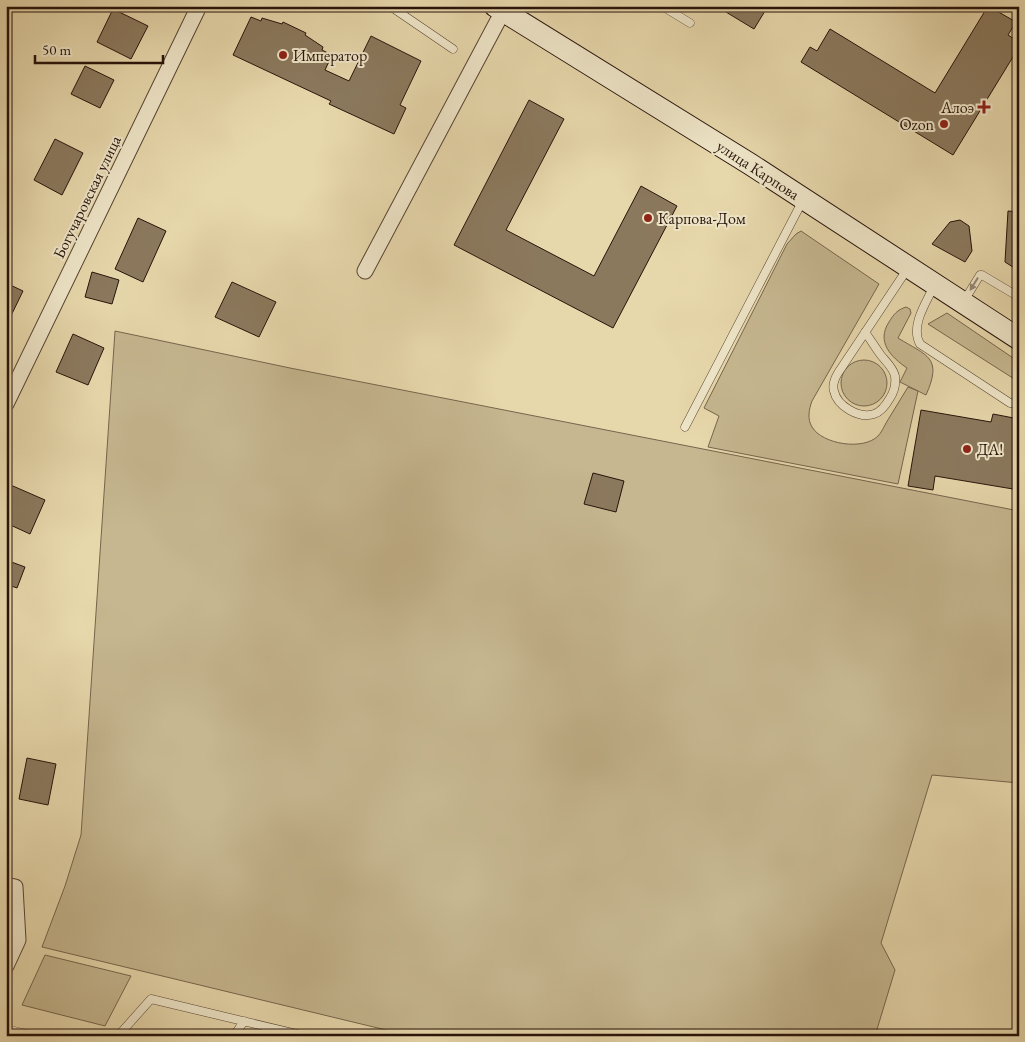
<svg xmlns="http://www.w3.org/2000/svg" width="1025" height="1042" font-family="'EB Garamond',serif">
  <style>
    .green { fill: #c6b790; stroke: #76654d }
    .building { fill: #8b795e; stroke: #27130a }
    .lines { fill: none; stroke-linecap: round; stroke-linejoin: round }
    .service-casing { stroke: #574432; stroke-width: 9 }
    .minor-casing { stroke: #574432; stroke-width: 17 }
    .secondary-casing { stroke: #27130a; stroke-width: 23 }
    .service { stroke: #efe6c9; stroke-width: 8 }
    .minor { stroke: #efe6c9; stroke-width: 15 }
    .secondary { stroke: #efe6c9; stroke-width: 21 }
    .oneway { fill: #958773 }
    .poi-dot { fill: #8f2418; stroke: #efe6c9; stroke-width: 2 }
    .labels { text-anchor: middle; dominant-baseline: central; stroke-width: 4; stroke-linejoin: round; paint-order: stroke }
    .poi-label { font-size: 16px; fill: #27130a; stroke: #efe6c9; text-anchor: start }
    .street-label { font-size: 16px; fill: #27130a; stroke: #efe6c9 }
  </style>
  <rect width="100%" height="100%" fill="#e7d8ac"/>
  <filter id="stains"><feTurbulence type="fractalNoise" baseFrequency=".004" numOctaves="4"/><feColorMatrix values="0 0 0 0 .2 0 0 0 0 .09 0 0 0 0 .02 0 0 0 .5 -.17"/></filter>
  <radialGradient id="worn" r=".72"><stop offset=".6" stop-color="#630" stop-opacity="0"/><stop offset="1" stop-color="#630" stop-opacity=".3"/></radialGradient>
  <!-- green -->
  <path class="green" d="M801 231 879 284 812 401C809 409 807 419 812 427 822 444 863 451 878 436 881 433 884 427 886 423 893 411 901 399 908 387L918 391 898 484 708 447 719 416 704 408 787 244 796 234Z
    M906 307 910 309 911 313 898 338C927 356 943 357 926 395L900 382 907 368C891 357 876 342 889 322 894 314 897 310 906 307Z
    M947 313 1019 362V382L928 324Z
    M115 331 290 368 1019 511V677L1014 713 1019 720V783L932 775 881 943 895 970 875 1036H411L42 947 65 886 81 835Z
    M841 383a23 23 0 1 1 46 0a23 23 0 1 1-46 0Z
    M45 955 131 976 105 1026 22 1005Z"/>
  <!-- building -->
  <path class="building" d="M716 6H768L754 29Z
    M988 6 1016 22 1008 35 1019 42V47L953 155 801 62 810 47 817 51 830 29 935 93Z
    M113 9 148 26 131 59 97 42Z
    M251 17 261 21 262 18 282 24 283 22 306 33 305 35 323 47 322 50 332 55 325 70 349 81 371 36 421 61 400 105 406 108 394 134 329 104 331 101 233 55Z
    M85 66 114 80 100 108 71 94Z
    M529 100 564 119 506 230 594 276 641 186 677 206 613 328 454 245Z
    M55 139 83 153 62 195 34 180Z
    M1008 211 1019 212V271L1005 262Z
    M138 218 166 231 143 282 115 269Z
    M960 220 969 226 972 251 965 262 932 244 950 222Z
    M92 272 119 280 112 304 85 297Z
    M232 282 276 302 259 337 215 317Z
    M6 283 23 291 6 326Z
    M73 334 104 348 88 385 56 372Z
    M921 410 991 422 993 414 1019 419V490L935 476 933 490 908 486Z
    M593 473 624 481 616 512 584 504Z
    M6 483 45 500 30 534 6 523Z
    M6 560 25 567 17 588 6 584Z
    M27 758 56 764 48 805 19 799Z"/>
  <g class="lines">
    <defs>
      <path id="service" d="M390 6 453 49
        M662 6 690 23
        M934 286C926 303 910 326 920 344L1010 403 1019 404
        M964 301 980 275H982L1019 297
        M865 332C870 339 875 347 880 354 885 361 893 367 895 376 896 384 894 392 890 398 886 405 881 412 874 414 859 419 837 406 834 391 832 385 835 378 838 373L908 268
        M685 427 803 200
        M6 1029 35 1036
        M118 1036 151 999 305 1036
        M234 1036 244 1021"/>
      <path id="minor" d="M365 271 503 11
        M6 404 199 6
        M6 885 15 887 18 940 6 966"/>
      <path id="secondary" d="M495 6 750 164 1019 339"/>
    </defs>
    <!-- service casing -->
    <use href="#service" class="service-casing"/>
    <!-- minor casing -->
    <use href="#minor" class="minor-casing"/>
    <!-- secondary casing -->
    <use href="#secondary" class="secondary-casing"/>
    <!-- service -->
    <use href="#service" class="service"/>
    <!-- minor -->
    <use href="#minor" class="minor"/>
    <!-- secondary -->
    <use href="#secondary" class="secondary"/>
  </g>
  <!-- one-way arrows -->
  <defs><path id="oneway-solid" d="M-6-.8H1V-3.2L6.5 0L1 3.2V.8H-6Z" transform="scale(1.25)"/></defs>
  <use class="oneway" href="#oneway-solid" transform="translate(974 284) rotate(122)"/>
  <!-- markers -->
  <g class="poi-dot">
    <circle cx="283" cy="55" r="5"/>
    <path d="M981.5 99.5h5v5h5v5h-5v5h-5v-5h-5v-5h5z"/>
    <circle cx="944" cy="124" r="5"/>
    <circle cx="648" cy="218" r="5"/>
    <circle cx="967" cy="449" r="5"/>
  </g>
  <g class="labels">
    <!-- poi labels -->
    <g class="poi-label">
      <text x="293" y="55">Император</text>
      <text x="974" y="107" text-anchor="end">Алоэ</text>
      <text x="934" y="124" text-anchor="end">Ozon</text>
      <text x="658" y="218">Карпова-Дом</text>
      <text x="977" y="449">ДА!</text>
    </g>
    <!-- street labels -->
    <g class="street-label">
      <text transform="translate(758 170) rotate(33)">улица Карпова</text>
      <text transform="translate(87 197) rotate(-64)">Богучаровская улица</text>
    </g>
  </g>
  <!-- margin -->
  <rect width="1025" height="1042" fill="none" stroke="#e7d8ac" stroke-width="25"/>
  <rect x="8" y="8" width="1010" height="1027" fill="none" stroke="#27130a" stroke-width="2.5"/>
  <rect x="12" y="12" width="1000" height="1017" fill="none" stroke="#27130a"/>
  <!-- scale -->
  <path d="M35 55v8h128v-8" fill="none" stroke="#27130a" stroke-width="2.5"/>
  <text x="42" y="55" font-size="15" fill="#27130a" stroke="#efe6c9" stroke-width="4" paint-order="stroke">50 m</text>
  <rect width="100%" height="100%" filter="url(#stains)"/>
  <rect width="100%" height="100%" fill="url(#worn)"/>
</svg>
